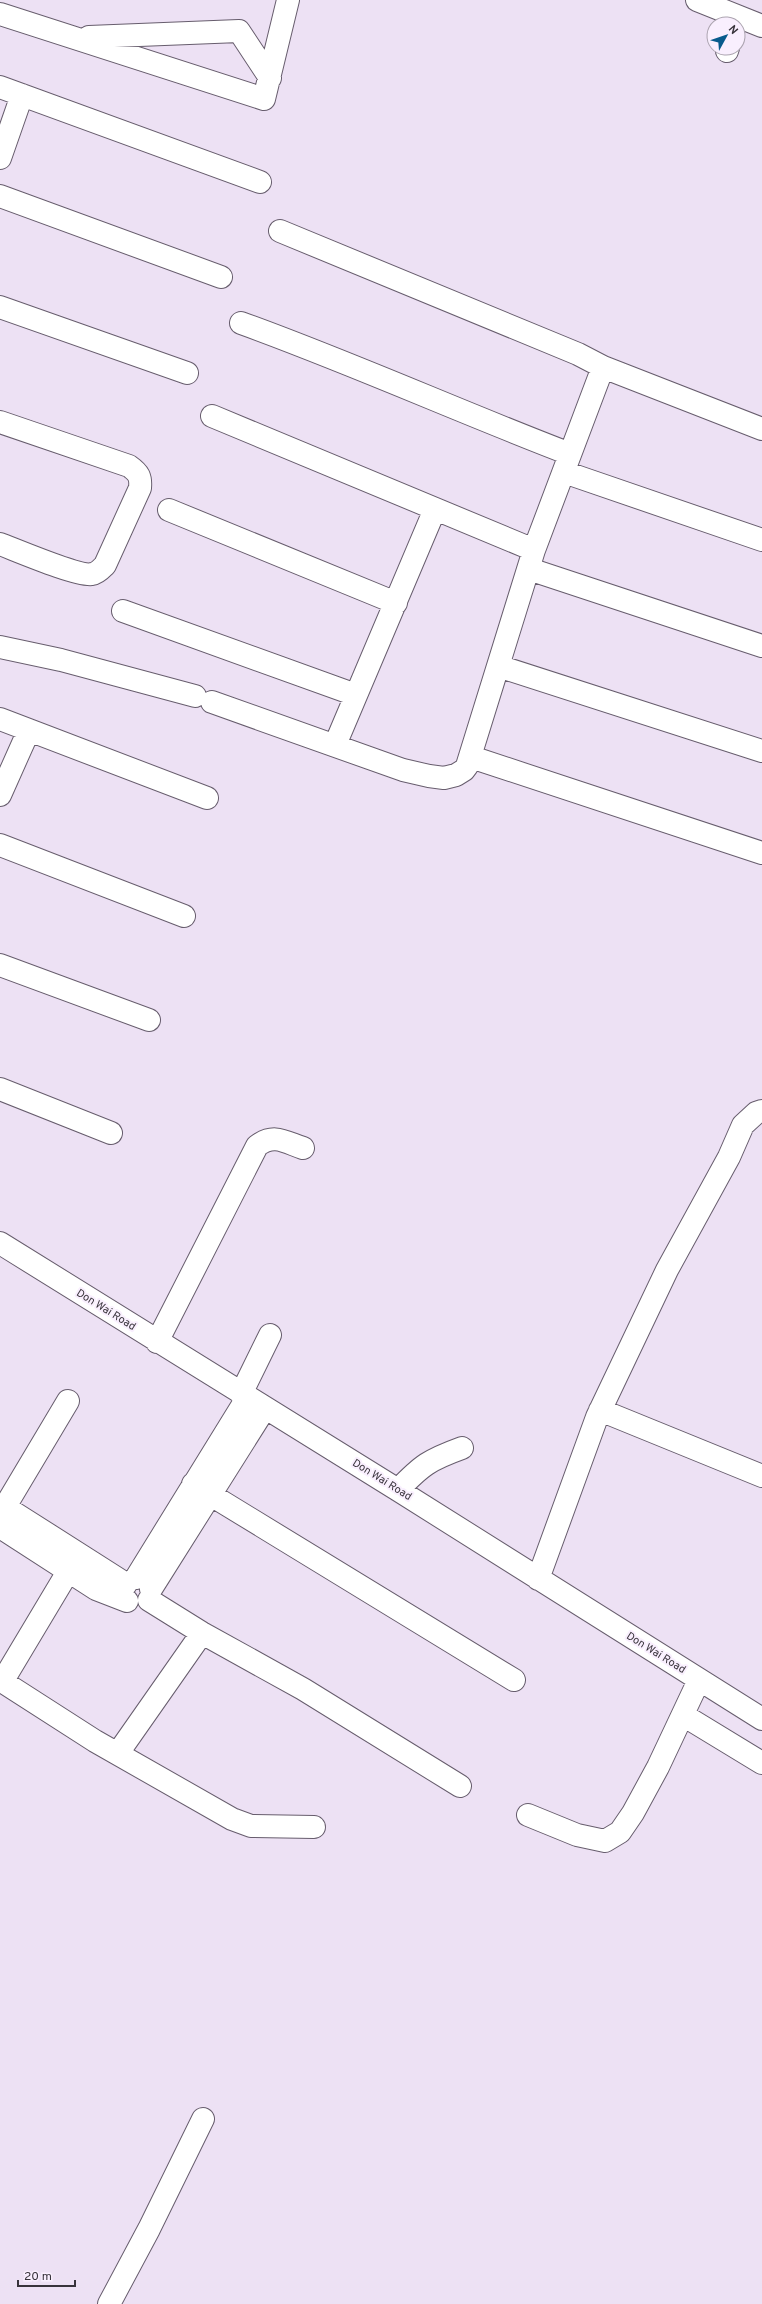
<svg xmlns="http://www.w3.org/2000/svg" width="762" height="2304" font-family="Overpass,sans-serif">
  <style>
    .lines { fill: none; stroke-linecap: round; stroke-linejoin: round }
    .minor-casing { stroke: #675d6d; stroke-width: 24 }
    .minor { stroke: #fff; stroke-width: 22 }
    .labels { text-anchor: middle; dominant-baseline: central; stroke-width: 4; stroke-linejoin: round; paint-order: stroke }
    .street-label { font-size: 11px; fill: #38333b; stroke: #f9effe }
  </style>
  <rect width="100%" height="100%" fill="#ede1f4"/>
  <g class="lines">
    <defs>
      <path id="minor" d="M697 0 762 26
        M0 14 264 99 288 0
        M89 37 239 31 270 78
        M727 51 728 48
        M0 87 260 182
        M0 158 22 95
        M0 196 221 277
        M280 231 578 354 603 367 762 429
        M0 307 187 373
        M241 323C352 363 460 412 570 454
        M212 416 534 550
        M0 422 129 466C139 473 141 477 140 488L105 565C101 569 98 573 92 574 79 577 16 550 0 544
        M564 472 762 540
        M169 510 396 603
        M529 569 762 646
        M123 611 356 695
        M0 647 61 660 195 696
        M498 666 762 751
        M212 702 403 770 429 776 444 778 456 775 464 770 467 766 534 550 603 367
        M0 719 207 798
        M335 745 435 509
        M471 757 762 853
        M0 795 29 730
        M0 845 184 916
        M0 965 149 1020
        M0 1089 111 1133
        M0 1243 398 1490 762 1719
        M157 1342 257 1146C274 1133 285 1142 303 1148
        M241 1394 270 1335
        M600 1410 762 1476
        M193 1484 514 1680
        M398 1490C422 1465 429 1460 462 1448
        M0 1505 5 1507 126 1584
        M0 1515 68 1401
        M0 1527 96 1589 127 1601
        M136 1578 247 1398
        M538 1579 597 1417 667 1270 729 1157 743 1125 756 1113 762 1111
        M151 1589 265 1408
        M149 1600 202 1633 303 1689 460 1786
        M0 1680 95 1741 232 1819 251 1826 314 1827
        M2 1682 78 1555
        M683 1715 762 1763
        M118 1753 202 1633
        M528 1815 577 1835 605 1841 620 1832 633 1813 658 1767 699 1680
        M109 2304 149 2229 203 2119"/>
    </defs>
    <!-- minor casing -->
    <use href="#minor" class="minor-casing"/>
    <!-- minor -->
    <use href="#minor" class="minor"/>
  </g>
  <g class="labels">
    <!-- street labels -->
    <g class="street-label">
      <text transform="translate(106 1310) rotate(32)">Don Wai Road</text>
      <text transform="translate(382 1480) rotate(32)">Don Wai Road</text>
      <text transform="translate(656 1653) rotate(32)">Don Wai Road</text>
    </g>
  </g>
  <!-- north arrow -->
  <g transform="translate(726 36) rotate(50)"><circle r="19" fill="#f9effe" stroke="#aca4b0"/>
  <path d="M0-3L7 15L0 10L-7 15Z" fill="#085b8d"/>
  <text y="-6" font-size="11" font-weight="bold" text-anchor="middle" fill="#38333b">N</text>
  </g>
  <!-- scale -->
  <path d="M18 2280v6h57v-6" fill="none" stroke="#38333b" stroke-width="2"/>
  <text x="24" y="2280" font-size="12" fill="#38333b" stroke="#f9effe" stroke-width="3" paint-order="stroke">20 m</text>
</svg>
